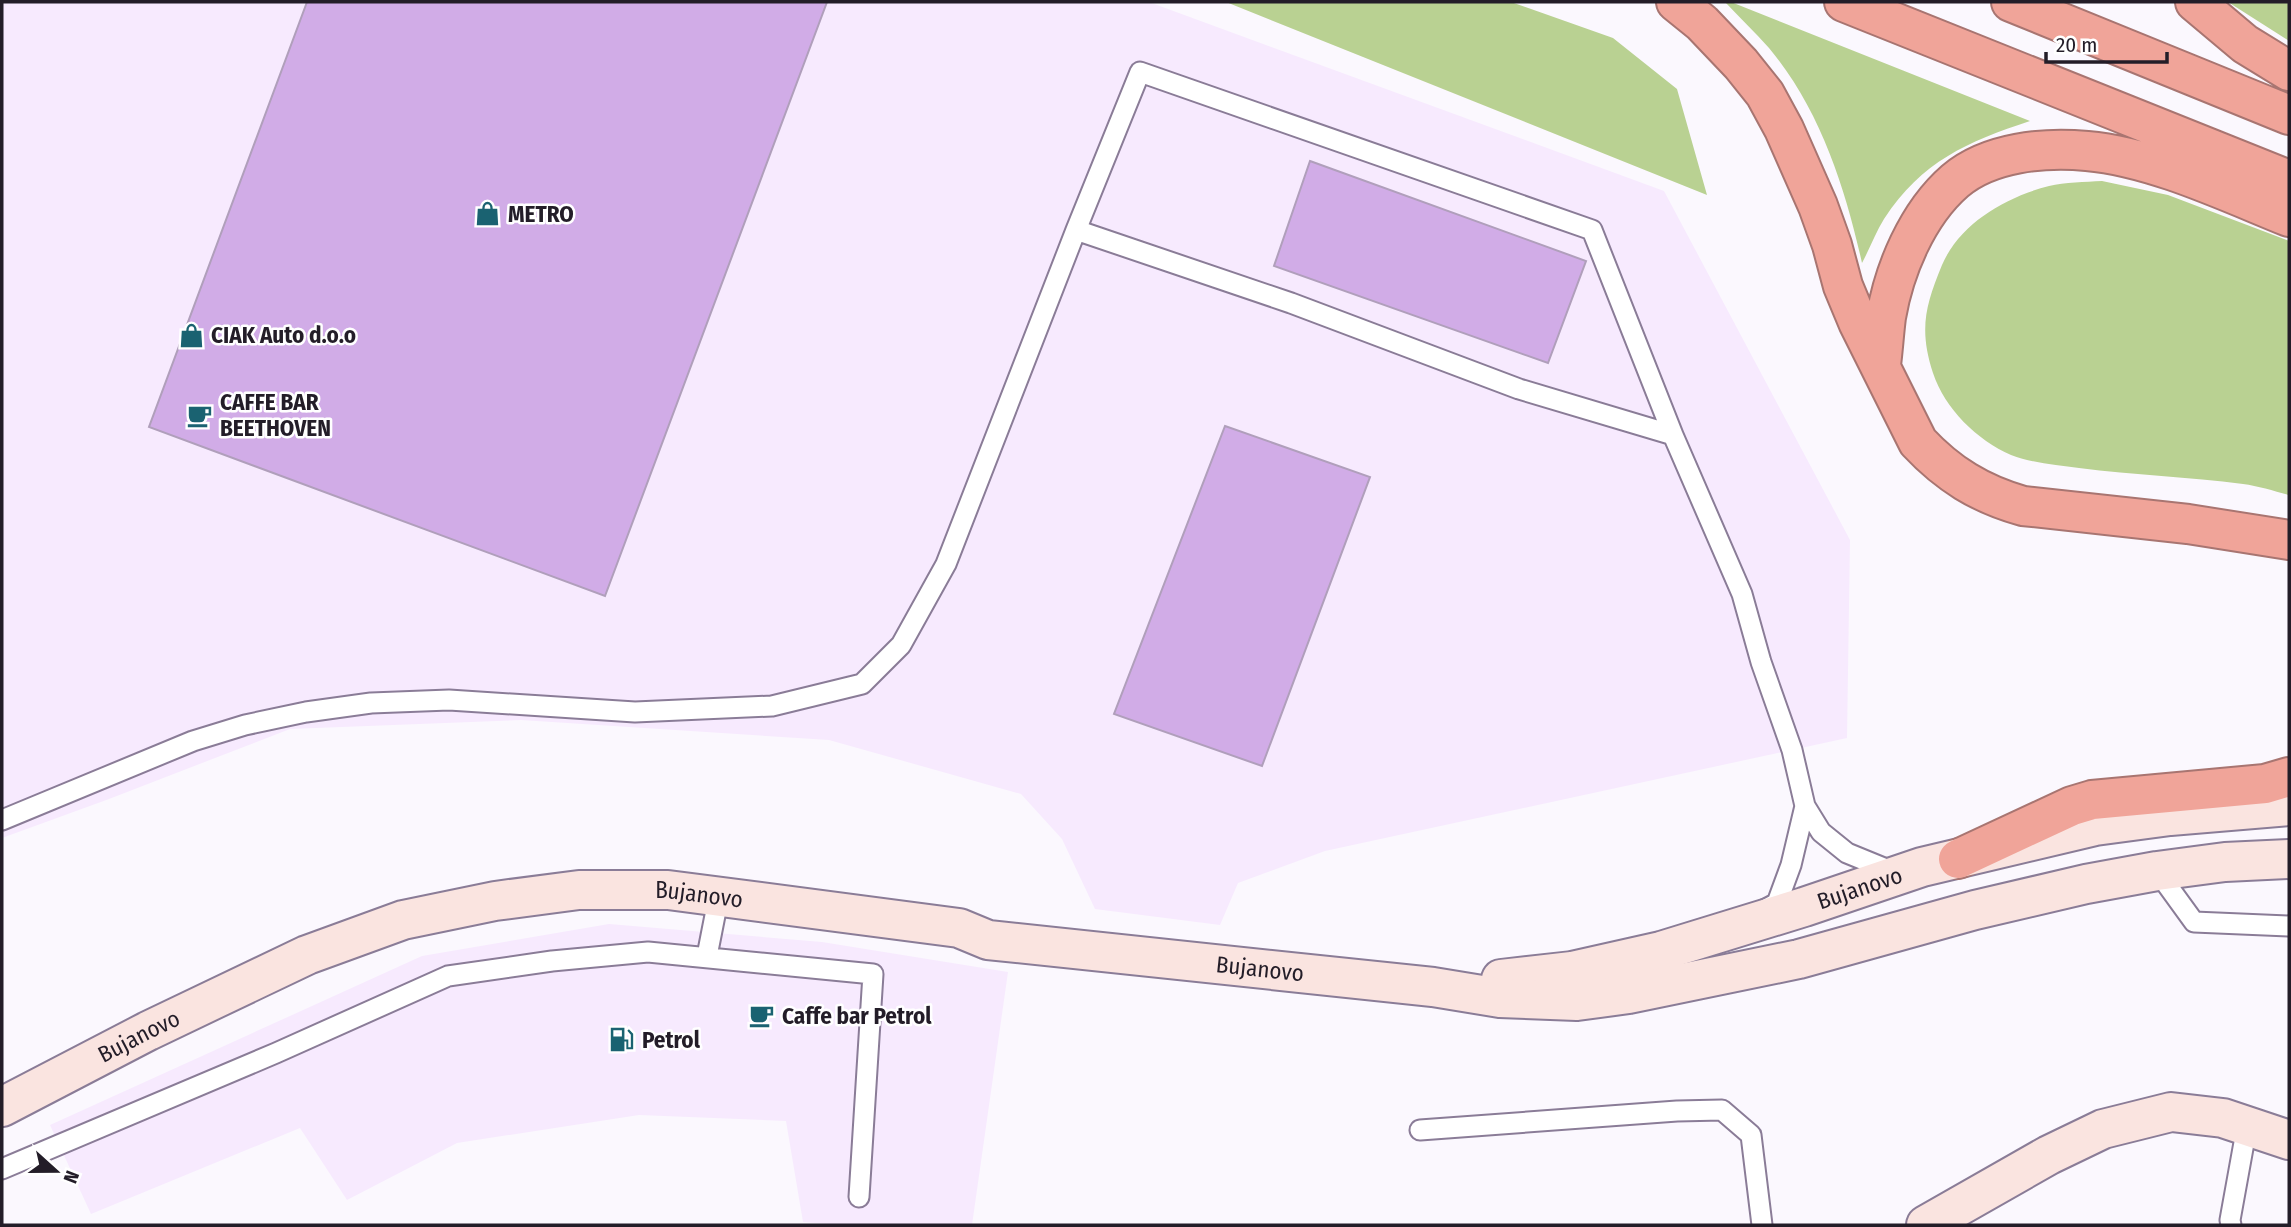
<svg xmlns="http://www.w3.org/2000/svg" width="2291" height="1227" font-family="'Fira Sans Condensed',sans-serif">
  <style>
    .commercial { fill: #f7eafe }
    .green { fill: #b9d192 }
    .building { fill: #d1ace7; stroke: #b09fbb; stroke-width: 2 }
    .lines { fill: none; stroke-linecap: round; stroke-linejoin: round }
    .lane-casing { stroke: #8a7c97; stroke-width: 23 }
    .secondary-casing { stroke: #8a7c97; stroke-width: 42 }
    .highway-casing { stroke: #a87571; stroke-width: 42 }
    .lane { stroke: #fff; stroke-width: 19 }
    .secondary { stroke: #fae4e0; stroke-width: 38 }
    .highway { stroke: #f0a499; stroke-width: 38 }
    .labels { text-anchor: middle; dominant-baseline: central; stroke-width: 5; stroke-linejoin: round; paint-order: stroke }
    .poi-label { font-size: 23px; font-weight: bold; fill: #231d28; stroke: #fff; text-anchor: start }
    .street-label { font-size: 23px; fill: #231d28; stroke: #fff }
  </style>
  <rect width="100%" height="100%" fill="#fbf8fe"/>
  <!-- commercial -->
  <path class="commercial" d="M2 2H1149L1664 191 1850 540 1847 738 1325 851 1238 883 1220 925 1095 909 1062 839 1021 794 829 740 521 720 290 729 109 799 2 838Z
    M609 924 822 942 1008 972 972 1225H840L803 1222 786 1121 639 1115 457 1143 347 1200 300 1128 91 1214 50 1125 422 956Z"/>
  <!-- green -->
  <path class="green" d="M1226 2H1511L1613 38 1677 89 1707 195Z
    M1725 2H1731L2030 121C1967 142 1922 161 1884 219 1876 232 1870 248 1862 263 1845 187 1820 109 1769 48 1755 32 1739 17 1725 2Z
    M2228 2H2289V41Z
    M2102 181 2168 195 2289 241V495C2274 491 2258 486 2243 484 2189 477 2134 475 2079 468 2057 465 2032 463 2011 455 1977 440 1945 409 1933 373 1919 330 1925 306 1942 265 1960 223 2006 197 2049 186 2065 182 2085 182 2102 181Z"/>
  <!-- building -->
  <path class="building" d="M307 2H827L605 596 149 427Z
    M1310 161 1586 261 1548 363 1274 266Z
    M1225 426 1370 477 1262 766 1114 714Z"/>
  <g class="lines">
    <defs>
      <path id="lane" d="M1076 230 1291 303 1519 389 1673 435 1742 594 1761 662 1792 750 1805 806
        M2 820 193 741 245 725 306 712 371 703 449 700 635 712 772 706 862 684 901 645 946 564 1076 230 1140 72 1592 230 1673 435
        M2157 871 2194 922 2289 926
        M1764 910 1777 903 1791 865 1805 806 1821 832 1847 853 1891 871 1897 870
        M707 956 719 895
        M1420 1130 1677 1111 1722 1110 1751 1135 1762 1225
        M2 1169 276 1053 448 976 552 961 648 952 873 974 859 1197
        M2231 1225 2230 1220 2247 1126"/>
      <g id="secondary">
        <path id="s1" d="M1501 979 1572 971 1661 951 1804 907 1922 867 2095 826 2170 816 2289 806"/>
        <path id="s2" d="M2 1107 148 1031 307 955 403 920 495 901 579 890H668L959 928 988 940 1433 987 1500 998 1577 1001 1629 994 1799 959 1975 910 2086 884 2157 871 2225 862 2289 859"/>
        <path d="M1926 1225 2049 1155 2103 1129 2171 1112 2223 1118 2289 1140"/>
      </g>
      <path id="highway" d="M1676 2 1702 23 1741 64 1765 94 1784 129 1818 206 1832 245 1843 286 1858 322 1918 442C1948 474 1980 494 2023 506L2188 524 2289 540
        M1844 2 2289 180
        M2011 2 2289 115
        M2195 2 2245 44 2289 71
        M1881 365C1883 349 1884 333 1886 317 1894 270 1917 214 1955 181 1989 152 2044 147 2087 151 2154 157 2227 192 2289 217
        M1958 859 2072 806 2092 800 2265 784 2289 777"/>
    </defs>
    <!-- lane casing -->
    <use href="#lane" class="lane-casing"/>
    <!-- secondary casing -->
    <use href="#secondary" class="secondary-casing"/>
    <!-- highway casing -->
    <use href="#highway" class="highway-casing"/>
    <!-- lane -->
    <use href="#lane" class="lane"/>
    <!-- secondary -->
    <use href="#secondary" class="secondary"/>
    <!-- highway -->
    <use href="#highway" class="highway"/>
  </g>
  <!-- icons -->
  <defs>
    <symbol id="shop-bare" viewBox="-9 -9 18 18"><path d="M-5-2.5h2.3a2.7 3.5 0 0 1 5.4 0H5L5.5 6h-11ZM-1.5-2.5h3a1.5 2.3 0 0 0-3 0Z" fill="#1a6271" stroke="#fff" stroke-width="2.5" paint-order="stroke"/></symbol>
    <symbol id="cafe-bare" viewBox="-9 -9 18 18"><path d="M-5.5-4.5H6V0H3Q3 3.5 0 3.5H-2.5Q-5.5 3.5-5.5 0ZM3-3.2v2h1.7v-2ZM-6 4.5H4V6H-6Z" fill="#1a6271" stroke="#fff" stroke-width="2.5" paint-order="stroke"/></symbol>
    <symbol id="fuel-bare" viewBox="-9 -9 18 18"><path d="M-5.5-6h7V0h2V4h1.3V-2.5L3-4.5l.8-.8L6-3V5H2.5V1h-1V6h-7ZM-4.2-4.7v3.2H.2V-4.7Z" fill="#1a6271" stroke="#fff" stroke-width="2.5" paint-order="stroke"/></symbol>
  </defs>
  <g fill-rule="evenodd">
    <use href="#shop-bare" x="470" y="196" width="35" height="35"/>
    <use href="#shop-bare" x="174" y="318" width="35" height="35"/>
    <use href="#cafe-bare" x="182" y="398" width="35" height="35"/>
    <use href="#cafe-bare" x="744" y="998" width="35" height="35"/>
    <use href="#fuel-bare" x="604" y="1022" width="35" height="35"/>
  </g>
  <g class="labels">
    <!-- poi labels -->
    <g class="poi-label">
      <text x="508" y="214">METRO</text>
      <text x="211" y="335">CIAK Auto d.o.o</text>
      <text x="220" y="402">CAFFE BAR<tspan x="220" dy="26">BEETHOVEN</tspan></text>
      <text x="782" y="1016">Caffe bar Petrol</text>
      <text x="642" y="1040">Petrol</text>
    </g>
    <!-- street labels -->
    <g class="street-label">
      <text stroke="none"><textPath href="#s1" startOffset="371">Bujanovo</textPath></text>
      <text stroke="none"><textPath href="#s2" startOffset="742">Bujanovo</textPath></text>
      <text stroke="none"><textPath href="#s2" startOffset="1309">Bujanovo</textPath></text>
      <text stroke="none"><textPath href="#s2" startOffset="154">Bujanovo</textPath></text>
    </g>
  </g>
  <!-- border -->
  <rect width="2291" height="1227" fill="none" stroke="#231d28" stroke-width="7"/>
  <!-- north arrow -->
  <g transform="translate(56 1171) rotate(111)" stroke="#ffffff" stroke-width="5" paint-order="stroke">
  <path d="M0-5L12 26L0 18L-12 26Z" fill="#231d28"/>
  <text y="-10" font-size="19" font-weight="bold" text-anchor="middle" fill="#231d28">N</text>
  </g>
  <!-- scale -->
  <path d="M2046 52v10h121v-10" fill="none" stroke="#231d28" stroke-width="3.5"/>
  <text x="2056" y="52" font-size="21" fill="#231d28" stroke="#ffffff" stroke-width="5" paint-order="stroke">20 m</text>
</svg>
